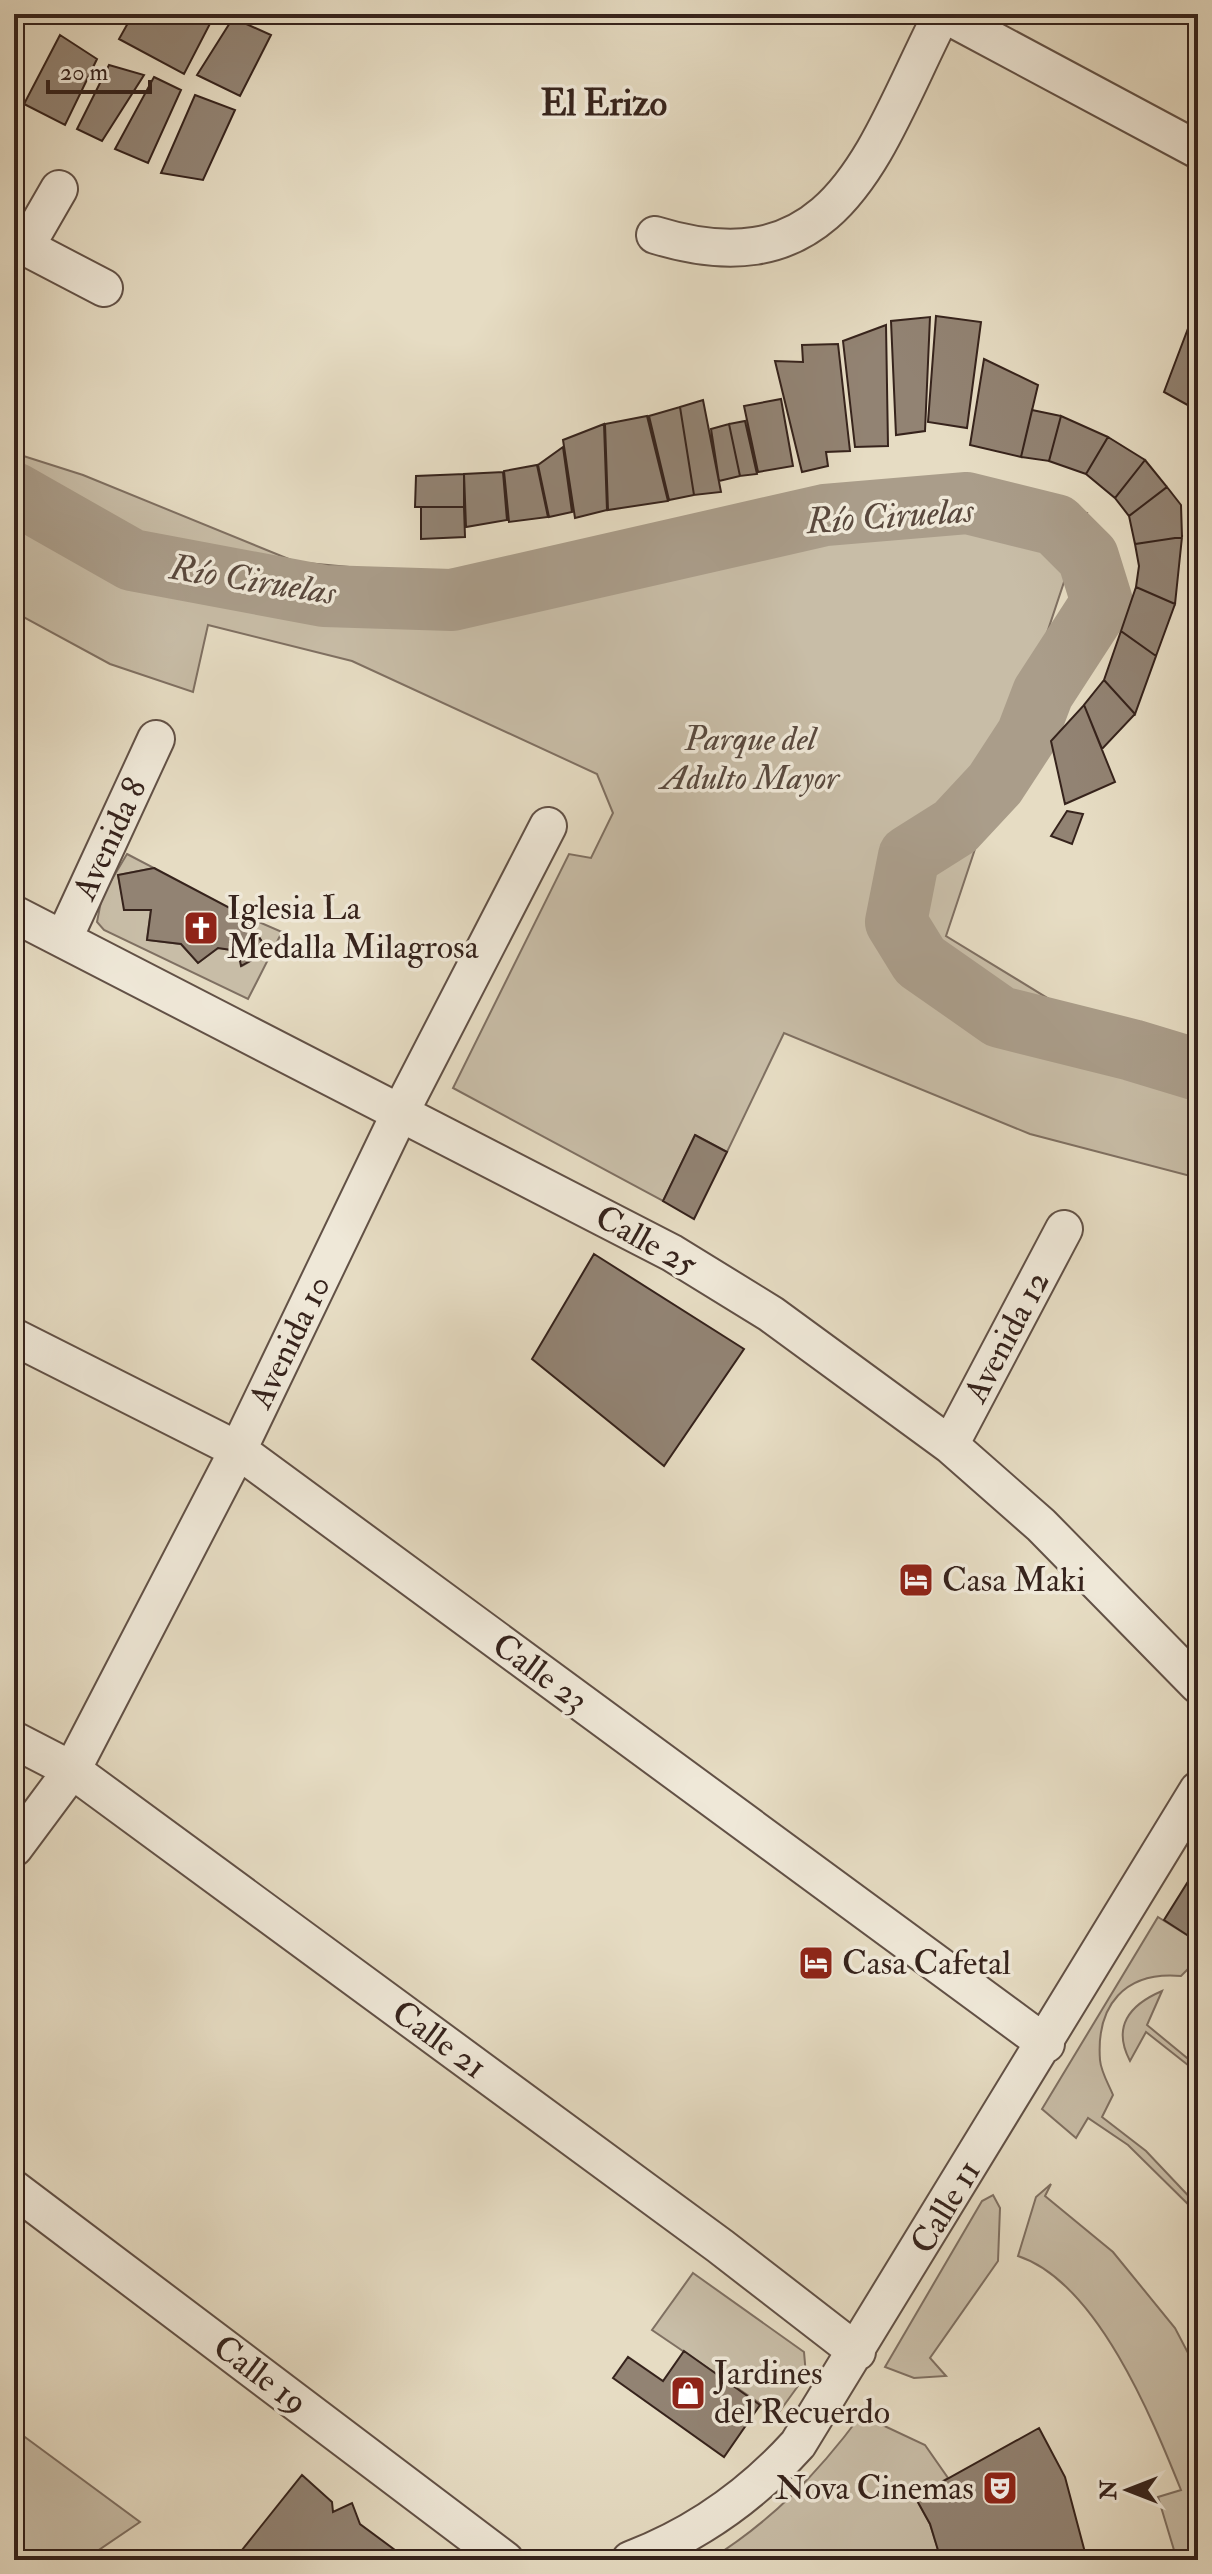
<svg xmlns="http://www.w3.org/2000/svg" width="1212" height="2574" font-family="'IM FELL Double Pica',serif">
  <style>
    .green { fill: #c8bda7; stroke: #7f7062; stroke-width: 2 }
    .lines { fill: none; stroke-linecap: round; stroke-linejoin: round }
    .river { stroke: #aa9d8a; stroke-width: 62 }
    .building { fill: #928373; stroke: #36231c; stroke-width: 2 }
    .street-casing { stroke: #625146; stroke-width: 40 }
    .street { stroke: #efe8d8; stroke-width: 36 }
    .labels { text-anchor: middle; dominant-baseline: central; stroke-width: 7; stroke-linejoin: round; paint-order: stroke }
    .park-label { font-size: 34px; font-style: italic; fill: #5a4a3f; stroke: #efe8d8 }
    .street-label { font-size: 34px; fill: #36231c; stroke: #efe8d8 }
    .poi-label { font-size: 34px; fill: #36231c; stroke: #efe8d8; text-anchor: start }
    .neighbourhood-label { font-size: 36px; font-weight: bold; fill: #36231c; stroke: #efe8d8 }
    .water-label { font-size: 36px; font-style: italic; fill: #59483d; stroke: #efe8d8 }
  </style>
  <rect width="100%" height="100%" fill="#e6dcc3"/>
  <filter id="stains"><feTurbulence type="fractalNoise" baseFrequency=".0025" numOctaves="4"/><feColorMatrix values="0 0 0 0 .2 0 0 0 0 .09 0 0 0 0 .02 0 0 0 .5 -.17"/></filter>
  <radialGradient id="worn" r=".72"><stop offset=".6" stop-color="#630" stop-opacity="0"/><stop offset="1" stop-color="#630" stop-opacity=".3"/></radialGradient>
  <!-- green -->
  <path class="green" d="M14 453 83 475 296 562 456 577 916 485 1087 513 946 936 1072 1013 1198 1061V1178L1030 1134 784 1033 727 1152 695 1135 663 1201 453 1088 569 854 591 858 613 813 597 774 352 661 208 625 193 692 110 664 14 612Z
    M127 854 154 868 118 875 125 910H151L147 940 181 944 198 963 218 948 238 951 242 966 268 951 245 916 282 932 248 999 104 930 97 922 102 896Z
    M1158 1917 1198 1942V1959L1181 1976C1125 1971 1096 2005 1100 2060 1101 2072 1109 2085 1113 2095L1102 2117 1146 2151 1198 2206V2214L1128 2145 1088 2118 1076 2138 1042 2109Z
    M1162 1991 1147 2025 1198 2067V2073L1146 2032 1130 2061C1112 2027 1129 2005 1162 1991Z
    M1051 2184 1045 2196 1113 2252 1175 2328 1198 2372V2560H1177L1158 2497 1181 2490C1152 2418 1097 2282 1018 2256L1036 2197Z
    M993 2195 1000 2208 998 2261 930 2358 946 2376 914 2378 885 2367 982 2201Z
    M693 2273 804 2352 806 2375 777 2415 652 2330Z
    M861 2415 925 2445 948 2478 915 2497 930 2524 941 2559 709 2560C771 2522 818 2473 861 2415Z
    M14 2429 140 2522 84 2560H14Z"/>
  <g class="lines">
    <!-- river -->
    <path class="river" d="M14 493 132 560 324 596 452 600 825 515 967 503 1056 525 1088 557 1102 602 1043 693 1027 735 995 784 955 827 909 856 896 922 920 961 1000 1017 1132 1050 1198 1070"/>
  </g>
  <!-- building -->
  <path class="building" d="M133 14H215L184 74 119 39Z
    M233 18 271 35 240 96 197 75Z
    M60 35 97 59 65 125 24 104Z
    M109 65 144 75 102 141 77 129Z
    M154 77 181 90 148 163 115 149Z
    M195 95 235 110 203 180 161 173Z
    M1198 302V395L1193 408 1164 392Z
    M936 316 981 322 967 428 928 422Z
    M930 317 925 431 896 435 891 321Z
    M886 325 888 446 855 447 843 341Z
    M838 344 850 451 826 452 828 466 802 472 775 361 803 362 802 345Z
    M984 359 1038 385 1021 457 970 445Z
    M781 399 793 466 758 472 744 406Z
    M703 400 721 492 694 495 680 407Z
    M680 407 694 495 669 500 649 416Z
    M1032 410 1061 416 1049 461 1021 457Z
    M647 416 668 501 608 510 605 424Z
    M1061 416 1108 437 1086 474 1049 461Z
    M745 421 757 474 740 476 729 424Z
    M604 424 607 510 575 518 563 440Z
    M729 424 740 476 719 481 711 429Z
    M1108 437 1145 460 1115 498 1086 474Z
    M563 447 572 512 549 517 538 465Z
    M1145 460 1167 487 1129 516 1115 498Z
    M537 465 548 517 509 522 504 471Z
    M503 472 507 520 466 527 464 474Z
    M464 474V507H415L416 476Z
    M1167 487 1181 505 1182 537 1135 544 1129 516Z
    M421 507H464L465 537 421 539Z
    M1182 537 1175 604 1136 587 1139 566 1135 544Z
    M1136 587 1175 604 1156 656 1121 631Z
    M1121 631 1156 656 1135 714 1104 680Z
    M1104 680 1135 714 1102 749 1084 705Z
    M1084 705 1115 782 1065 804 1051 741Z
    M1067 811 1083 814 1072 844 1051 836Z
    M154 868 245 916 268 951 241 966 238 951 218 948 198 963 181 944 147 940 151 910H124L118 875Z
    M695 1135 727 1152 694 1219 663 1201Z
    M594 1254 744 1349 664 1466 532 1359Z
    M1194 1872 1198 1875V1942L1164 1920Z
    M684 2351 760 2405 724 2457 613 2378 628 2357 663 2381Z
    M1039 2428 1065 2477 1087 2560H941L930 2524 915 2497Z
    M1039 2428 1065 2477 1087 2560H941L930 2524 915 2497Z
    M302 2475 332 2502 333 2512 352 2503 360 2524 399 2553 382 2560H234Z"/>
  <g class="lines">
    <defs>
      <path id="street" d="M944 14 1198 150
        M655 235C840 292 874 147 942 14
        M14 241 104 288
        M25 248 59 189
        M14 914 672 1253 771 1314 950 1445 1041 1525 1198 1685
        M64 938 156 739
        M14 1337 238 1450 1046 2044
        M950 1445 1064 1229
        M14 1740 72 1770 720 2246 857 2352
        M14 1848 72 1770 238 1450 401 1111 548 826
        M14 2189 505 2560
        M630 2560C696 2535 750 2497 798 2444L1198 1790"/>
    </defs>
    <!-- street casing -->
    <use href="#street" class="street-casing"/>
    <!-- street -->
    <use href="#street" class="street"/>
  </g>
  <!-- icons -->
  <defs>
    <symbol id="church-square" viewBox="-11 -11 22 22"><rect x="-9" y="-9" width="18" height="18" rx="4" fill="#8f2418" stroke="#efe8d8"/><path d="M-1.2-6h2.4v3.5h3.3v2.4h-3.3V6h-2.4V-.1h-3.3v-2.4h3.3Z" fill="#fff"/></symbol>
    <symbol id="hotel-square" viewBox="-11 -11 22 22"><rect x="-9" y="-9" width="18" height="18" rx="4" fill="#8f2418" stroke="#efe8d8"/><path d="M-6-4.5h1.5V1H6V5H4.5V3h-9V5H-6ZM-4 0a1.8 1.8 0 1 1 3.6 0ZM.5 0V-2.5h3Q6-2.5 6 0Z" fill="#fff"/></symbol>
    <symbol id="shop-square" viewBox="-11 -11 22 22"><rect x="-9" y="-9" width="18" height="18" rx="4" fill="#8f2418" stroke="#efe8d8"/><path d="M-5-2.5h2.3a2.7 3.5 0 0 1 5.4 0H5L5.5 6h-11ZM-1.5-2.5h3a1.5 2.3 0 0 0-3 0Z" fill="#fff"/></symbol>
    <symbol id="theatre-square" viewBox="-11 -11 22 22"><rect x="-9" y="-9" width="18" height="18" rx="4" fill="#8f2418" stroke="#efe8d8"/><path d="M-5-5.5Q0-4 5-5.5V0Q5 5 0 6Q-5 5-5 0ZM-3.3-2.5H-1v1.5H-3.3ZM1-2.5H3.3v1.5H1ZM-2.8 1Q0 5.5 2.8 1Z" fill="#fff"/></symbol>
  </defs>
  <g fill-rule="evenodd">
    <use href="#church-square" x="181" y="908" width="40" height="40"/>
    <use href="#hotel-square" x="896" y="1560" width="40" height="40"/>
    <use href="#hotel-square" x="796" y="1943" width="40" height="40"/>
    <use href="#shop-square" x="668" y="2373" width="40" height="40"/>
    <use href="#theatre-square" x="980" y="2468" width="40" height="40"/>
  </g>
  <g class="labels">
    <!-- park labels -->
    <g class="park-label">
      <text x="750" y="739">Parque del<tspan x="750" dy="39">Adulto Mayor</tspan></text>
    </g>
    <!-- street labels -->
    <g class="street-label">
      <text transform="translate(110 839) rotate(-65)">Avenida 8</text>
      <text transform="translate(646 1241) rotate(29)">Calle 25</text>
      <text transform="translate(1007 1337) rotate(-62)">Avenida 12</text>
      <text transform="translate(290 1342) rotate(-64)">Avenida 10</text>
      <text transform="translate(540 1673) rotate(36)">Calle 23</text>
      <text transform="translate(439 2040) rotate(36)">Calle 21</text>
      <text transform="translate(946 2207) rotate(-59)">Calle 11</text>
      <text transform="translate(260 2375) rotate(37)">Calle 19</text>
    </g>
    <!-- poi labels -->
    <g class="poi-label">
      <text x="227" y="908">Iglesia La<tspan x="227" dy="39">Medalla Milagrosa</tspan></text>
      <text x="942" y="1580">Casa Maki</text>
      <text x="842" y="1963">Casa Cafetal</text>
      <text x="714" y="2373">Jardines<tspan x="714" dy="39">del Recuerdo</tspan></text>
      <text x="974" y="2488" text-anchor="end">Nova Cinemas</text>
    </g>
    <!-- neighbourhood labels -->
    <g class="neighbourhood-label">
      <text x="604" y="103">El Erizo</text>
    </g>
    <!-- water labels -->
    <g class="water-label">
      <text transform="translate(890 516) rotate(-4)">Río Ciruelas</text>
      <text transform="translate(253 580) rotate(9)">Río Ciruelas</text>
    </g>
  </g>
  <!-- margin -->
  <rect width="1212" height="2574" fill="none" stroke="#e6dcc3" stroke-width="48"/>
  <rect x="16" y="16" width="1180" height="2542" fill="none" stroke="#36231c" stroke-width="4"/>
  <rect x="24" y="24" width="1164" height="2526" fill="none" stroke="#36231c" stroke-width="2"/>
  <!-- north arrow -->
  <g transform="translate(1128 2490) rotate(270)" stroke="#efe8d8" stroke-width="6" paint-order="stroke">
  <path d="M0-6L14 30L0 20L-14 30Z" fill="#36231c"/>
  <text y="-12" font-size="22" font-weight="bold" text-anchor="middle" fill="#36231c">N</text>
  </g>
  <!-- scale -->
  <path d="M48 80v12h102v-12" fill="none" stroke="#36231c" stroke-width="4"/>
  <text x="60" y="80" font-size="24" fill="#36231c" stroke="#efe8d8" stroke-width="6" paint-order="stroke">20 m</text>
  <rect width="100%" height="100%" filter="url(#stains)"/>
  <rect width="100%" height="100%" fill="url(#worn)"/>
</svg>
